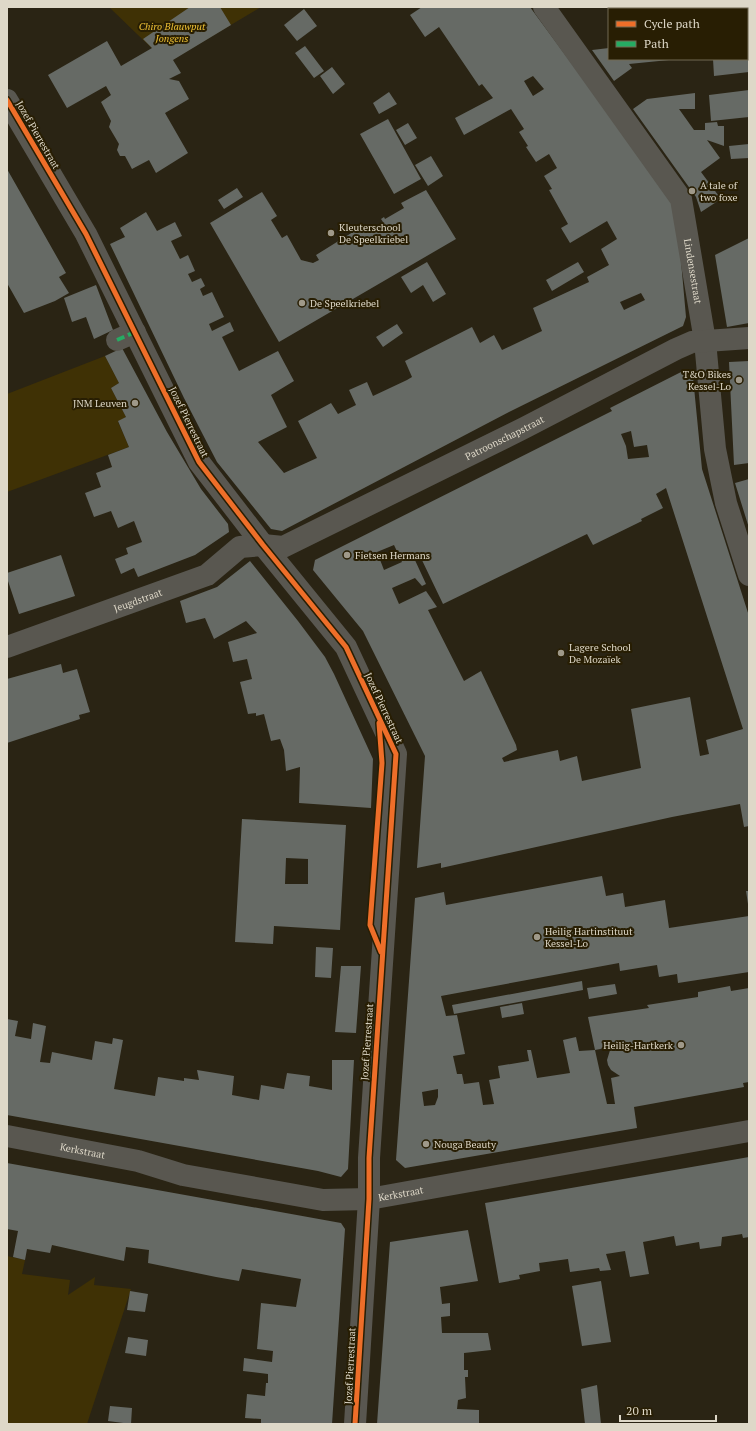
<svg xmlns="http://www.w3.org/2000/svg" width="756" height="1431" font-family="'PT Serif',serif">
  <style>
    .green { fill: #3f3105 }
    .building { fill: #666a65; fill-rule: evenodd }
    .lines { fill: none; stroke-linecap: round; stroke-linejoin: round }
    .street { stroke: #595750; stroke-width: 22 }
    .quiet { stroke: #26ab63; stroke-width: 4; stroke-dasharray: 8 4; stroke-linecap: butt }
    .cycleway-casing { stroke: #281e03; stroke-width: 8 }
    .cycleway { stroke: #ee6e29; stroke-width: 5 }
    .poi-dot { fill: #9f9989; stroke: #281e03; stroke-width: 1.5 }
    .labels { text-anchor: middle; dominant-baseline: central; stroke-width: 4; stroke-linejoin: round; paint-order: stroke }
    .park-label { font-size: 10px; font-style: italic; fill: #eec135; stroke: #281e03 }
    .street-label { font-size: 10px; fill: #ded8c8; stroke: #281e03 }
    .poi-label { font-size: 10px; fill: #ded8c8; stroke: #281e03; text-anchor: start }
  </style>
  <rect width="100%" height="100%" fill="#2a2414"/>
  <!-- green -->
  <path class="green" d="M109 7H261L167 63Z
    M105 356 119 383 111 388 126 417 118 422 129 447 7 492V394Z
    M7 1256 25 1260 22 1274 70 1280 68 1295 95 1277 94 1285 131 1289 87 1424H7Z"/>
  <!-- building -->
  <path class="building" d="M190 7H220L231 25 173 60 181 73 169 79 179 81 189 99 165 113 188 153 156 173 149 160 132 169 125 156H120L117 150 119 144 109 127 111 121 101 102 111 95 106 86 67 108 48 75 107 41 121 66 152 48 143 39Z
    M422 7H530L676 205 686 317 683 326 509 412 282 531 271 529 217 462 184 398 110 244 125 237 120 228 146 212 157 231 175 222 182 236 171 241 180 259 188 255 195 271 188 274 192 282 201 278 205 286 200 289 203 296 212 292 224 317 209 324 212 331 230 322 234 331 222 337 239 371 278 351 294 381 271 395 287 427 258 442 284 473 317 458 298 421 331 403 338 414 356 405 349 390 367 382 373 396 407 380 412 377 405 361 472 327 480 343 494 335 502 350 542 331 533 308 589 282 587 277 609 265 601 249 617 239 607 221 570 243 561 228 568 224 549 190 552 189 544 176 557 168 549 154 536 162 526 147 528 146 519 132 524 129 511 109 464 135 455 118 493 98 482 84 479 86 439 27 425 37 410 15ZM533 76 544 89 533 96 524 81ZM641 293 645 300 624 310 620 302Z
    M627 7H660L661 9H627Z
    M304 9 317 26 297 41 284 25Z
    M305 46 324 71 314 78 295 53Z
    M609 48V59L669 60 629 64 632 68 614 81 592 50Z
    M747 53H749V72L714 76 713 59H747Z
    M332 67 345 84 333 94 320 76Z
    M749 90V117L711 121 709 95Z
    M389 92 397 104 379 114 373 103Z
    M695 93V109H679L694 130H705V123L717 122 718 126H724V146L707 140 720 158 701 172 721 199 701 212 696 197 633 109 647 99Z
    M388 119 421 179 394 194 360 134Z
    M408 123 417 138 405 145 396 130Z
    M749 144V158L731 159 729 146Z
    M431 156 443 176 428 186 415 165Z
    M7 169 66 273 59 277 69 293 55 301 24 313 7 283Z
    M237 188 243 197 224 209 218 200Z
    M426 190 456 239 279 342 210 223 262 192 277 216 271 220 282 238 287 235 301 260 313 263 319 260 316 255 361 227 365 232 383 222 381 219 384 217 385 219 404 208 401 203Z
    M749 238V323L727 327 715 255Z
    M427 262 446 294 433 302 423 285 411 293 401 277Z
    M578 262 584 272 552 291 546 280Z
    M96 285 113 330 94 339 86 317 72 322 64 298Z
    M397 324 403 333 383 347 376 337Z
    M122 348 167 432 201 489 228 524 229 532 195 555 138 577 134 568 121 574 115 559 128 554 126 548 142 542 134 521 118 528 111 511 94 517 85 493 101 487 96 473 112 467 108 455 129 447 118 421 126 417 111 388 119 383 105 356Z
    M749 361V463L734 465 729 362Z
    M685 370 693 377 702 469 749 616V826L744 827 740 804 672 817 441 868V863L417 868 425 756 363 631 313 570 315 560 612 411 610 408ZM631 431 634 447 647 445 649 457 628 459 626 446 621 434ZM666 488 743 729 706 740 709 754 700 756 690 697 631 709 641 768 582 781 577 756 560 761 558 750 504 762 502 758 517 750 516 745 481 671 464 681 428 610 437 607 426 591 399 604 392 588 415 578 422 586 426 584 414 558 420 556 443 604 587 534 593 545 642 521 641 519 663 508 656 494ZM394 545 402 562 384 570 377 552Z
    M749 479V528L735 483Z
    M61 555 75 596 19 614 7 578V573Z
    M250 561 298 621 325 657 334 674 373 759 371 808 299 803 300 767 286 771 284 750 280 739 271 741 264 714 256 716V713L248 714 240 682 252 679 247 659 233 662 228 642 257 633 246 621 214 639 205 618 186 623 180 601 217 587Z
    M61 664 63 673 77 669 90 712 79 715 80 719 7 743V679Z
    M242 819 346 825 340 930 274 926 273 944 235 942ZM286 858 308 859V884H285Z
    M602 876 606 896 623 893 625 907 665 900 669 928 749 916V972L678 983 677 974 659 977 657 965 620 971 619 963 441 996 446 1016 457 1015 465 1054 453 1056 457 1074H462L464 1084 479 1082 483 1105 494 1104 489 1080 500 1078 498 1066 529 1061 527 1050H531L537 1078 570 1073 563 1040 576 1037 579 1051 595 1050 588 1017 649 1008 647 1005 698 997V992L730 986 731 991 749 988V1082L743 1083 744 1087 634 1107 637 1128 405 1168 396 1160 415 898 444 892 446 905ZM611 1047 607 1060 608 1065 611 1070 620 1076 611 1078 615 1104H607L595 1050ZM438 1089V1097L435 1105 424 1106 422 1092Z
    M746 891H749V904H748Z
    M316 947 333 948 331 978 315 977Z
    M341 966H361L356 1033 335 1032Z
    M582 981 583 990 454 1014 452 1005Z
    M615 984 617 994 589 999 587 988Z
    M522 1003 524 1014 502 1018 500 1007Z
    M7 1019 18 1021 15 1036 31 1039 33 1023 46 1026 40 1062 50 1063 52 1052 92 1060 95 1041 112 1044 113 1038 123 1040 114 1089 155 1096 158 1077 184 1081V1078L199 1080 197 1070 234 1076 232 1095 259 1100 261 1085 284 1089 287 1073 310 1076 309 1086 332 1090V1060H354L348 1169 341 1177 318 1171 7 1115Z
    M749 1157V1237L743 1238 742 1234 722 1237 721 1246 700 1249 699 1242 676 1246 674 1236 643 1242 649 1274 630 1277 625 1251 606 1254 611 1270 600 1271 599 1268 570 1272 568 1259 539 1263 540 1271 519 1275 520 1279 499 1283 485 1203Z
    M7 1163 341 1223 345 1229 332 1424H261V1419L245 1418 247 1394 265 1396 266 1383H268V1374L243 1371 244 1358 272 1362 273 1351 257 1349 261 1303 296 1307 301 1279 242 1269 239 1281 216 1277 148 1263 149 1250 126 1247 124 1261 52 1245 50 1253 27 1249 25 1260 13 1257 18 1231 7 1229Z
    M468 1230 478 1281 440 1287 442 1304 450 1303V1316L441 1317 442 1333H488L491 1350 464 1353V1370H468V1377H465L466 1398 458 1400 457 1409 479 1410V1424H377L390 1242Z
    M601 1281 611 1342 582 1346 572 1286Z
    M130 1291 148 1294 145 1312 127 1310Z
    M128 1337 148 1340 146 1356 125 1353Z
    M597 1385 601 1424H585L581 1389Z
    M110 1406 132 1408 131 1424 108 1421Z"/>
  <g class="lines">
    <!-- street -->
    <g class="street">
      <path id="s1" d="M544 7 681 199 705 341 715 449 726 503 749 575"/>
      <path d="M7 100 86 234 199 462 263 545 346 647 396 754 369 1158V1199L355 1424"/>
      <path d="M117 340 135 332"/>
      <path id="s2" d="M7 647 207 575 240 547 263 545 283 547 524 428 676 349 692 342 749 338"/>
      <path id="s3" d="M7 1136 138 1161 183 1175 323 1200 369 1199 749 1131"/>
    </g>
    <!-- quiet -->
    <path class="quiet" d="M117 340 135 332"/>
    <defs>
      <path id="cycleway" d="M7 100 86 234 199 462 263 545 346 647 396 754 369 1158V1199L355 1424
        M379 723 382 763 370 925 381 952"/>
    </defs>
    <!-- cycleway casing -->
    <use href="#cycleway" class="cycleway-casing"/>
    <!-- cycleway -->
    <use href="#cycleway" class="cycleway"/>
  </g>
  <!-- markers -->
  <g class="poi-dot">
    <circle cx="692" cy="191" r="4"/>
    <circle cx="331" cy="233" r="4"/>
    <circle cx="302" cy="303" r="4"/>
    <circle cx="739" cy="380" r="4"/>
    <circle cx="135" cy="403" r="4"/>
    <circle cx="347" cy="555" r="4"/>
    <circle cx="561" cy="653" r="4"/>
    <circle cx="537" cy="937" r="4"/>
    <circle cx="681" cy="1045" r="4"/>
    <circle cx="426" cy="1144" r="4"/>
  </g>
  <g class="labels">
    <!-- park labels -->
    <g class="park-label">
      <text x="172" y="26">Chiro Blauwput<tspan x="172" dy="12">Jongens</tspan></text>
    </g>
    <!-- street labels -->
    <g class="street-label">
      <text transform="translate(38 135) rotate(60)">Jozef Pierrestraat</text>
      <text stroke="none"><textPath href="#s1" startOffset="309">Lindensestraat</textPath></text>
      <text transform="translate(189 422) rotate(64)">Jozef Pierrestraat</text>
      <text stroke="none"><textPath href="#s2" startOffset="546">Patroonschapstraat</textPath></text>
      <text stroke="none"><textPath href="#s2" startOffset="139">Jeugdstraat</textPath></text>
      <text transform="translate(384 708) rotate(65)">Jozef Pierrestraat</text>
      <text transform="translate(367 1042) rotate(-86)">Jozef Pierrestraat</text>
      <text stroke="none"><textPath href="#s3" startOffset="77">Kerkstraat</textPath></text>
      <text stroke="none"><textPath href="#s3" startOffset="401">Kerkstraat</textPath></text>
      <text transform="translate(350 1366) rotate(-87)">Jozef Pierrestraat</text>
    </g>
    <!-- poi labels -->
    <g class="poi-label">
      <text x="700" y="185">A tale of<tspan x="700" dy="12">two foxe</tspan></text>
      <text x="339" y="227">Kleuterschool<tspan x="339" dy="12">De Speelkriebel</tspan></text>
      <text x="310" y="303">De Speelkriebel</text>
      <text x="731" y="374" text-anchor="end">T&amp;O Bikes<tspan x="731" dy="12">Kessel-Lo</tspan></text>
      <text x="127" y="403" text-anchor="end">JNM Leuven</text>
      <text x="355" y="555">Fietsen Hermans</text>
      <text x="569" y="647">Lagere School<tspan x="569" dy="12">De Mozaïek</tspan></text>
      <text x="545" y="931">Heilig Hartinstituut<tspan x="545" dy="12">Kessel-Lo</tspan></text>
      <text x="673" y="1045" text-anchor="end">Heilig-Hartkerk</text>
      <text x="434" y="1144">Nouga Beauty</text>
    </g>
  </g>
  <!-- border -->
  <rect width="756" height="1431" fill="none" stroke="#ded8c8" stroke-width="16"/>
  <!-- legend -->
  <rect x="608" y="8" width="140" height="52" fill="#281e03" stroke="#716852"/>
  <rect x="616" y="21" width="20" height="6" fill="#ee6e29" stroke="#716852"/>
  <text x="644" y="28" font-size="12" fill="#ded8c8">Cycle path</text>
  <rect x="616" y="41" width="20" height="6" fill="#26ab63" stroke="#716852"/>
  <text x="644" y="48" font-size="12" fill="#ded8c8">Path</text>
  <!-- scale -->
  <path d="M620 1415v6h96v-6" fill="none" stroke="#ded8c8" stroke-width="2"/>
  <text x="626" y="1415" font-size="12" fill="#ded8c8" stroke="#281e03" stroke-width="3" paint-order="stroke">20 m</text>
</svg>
